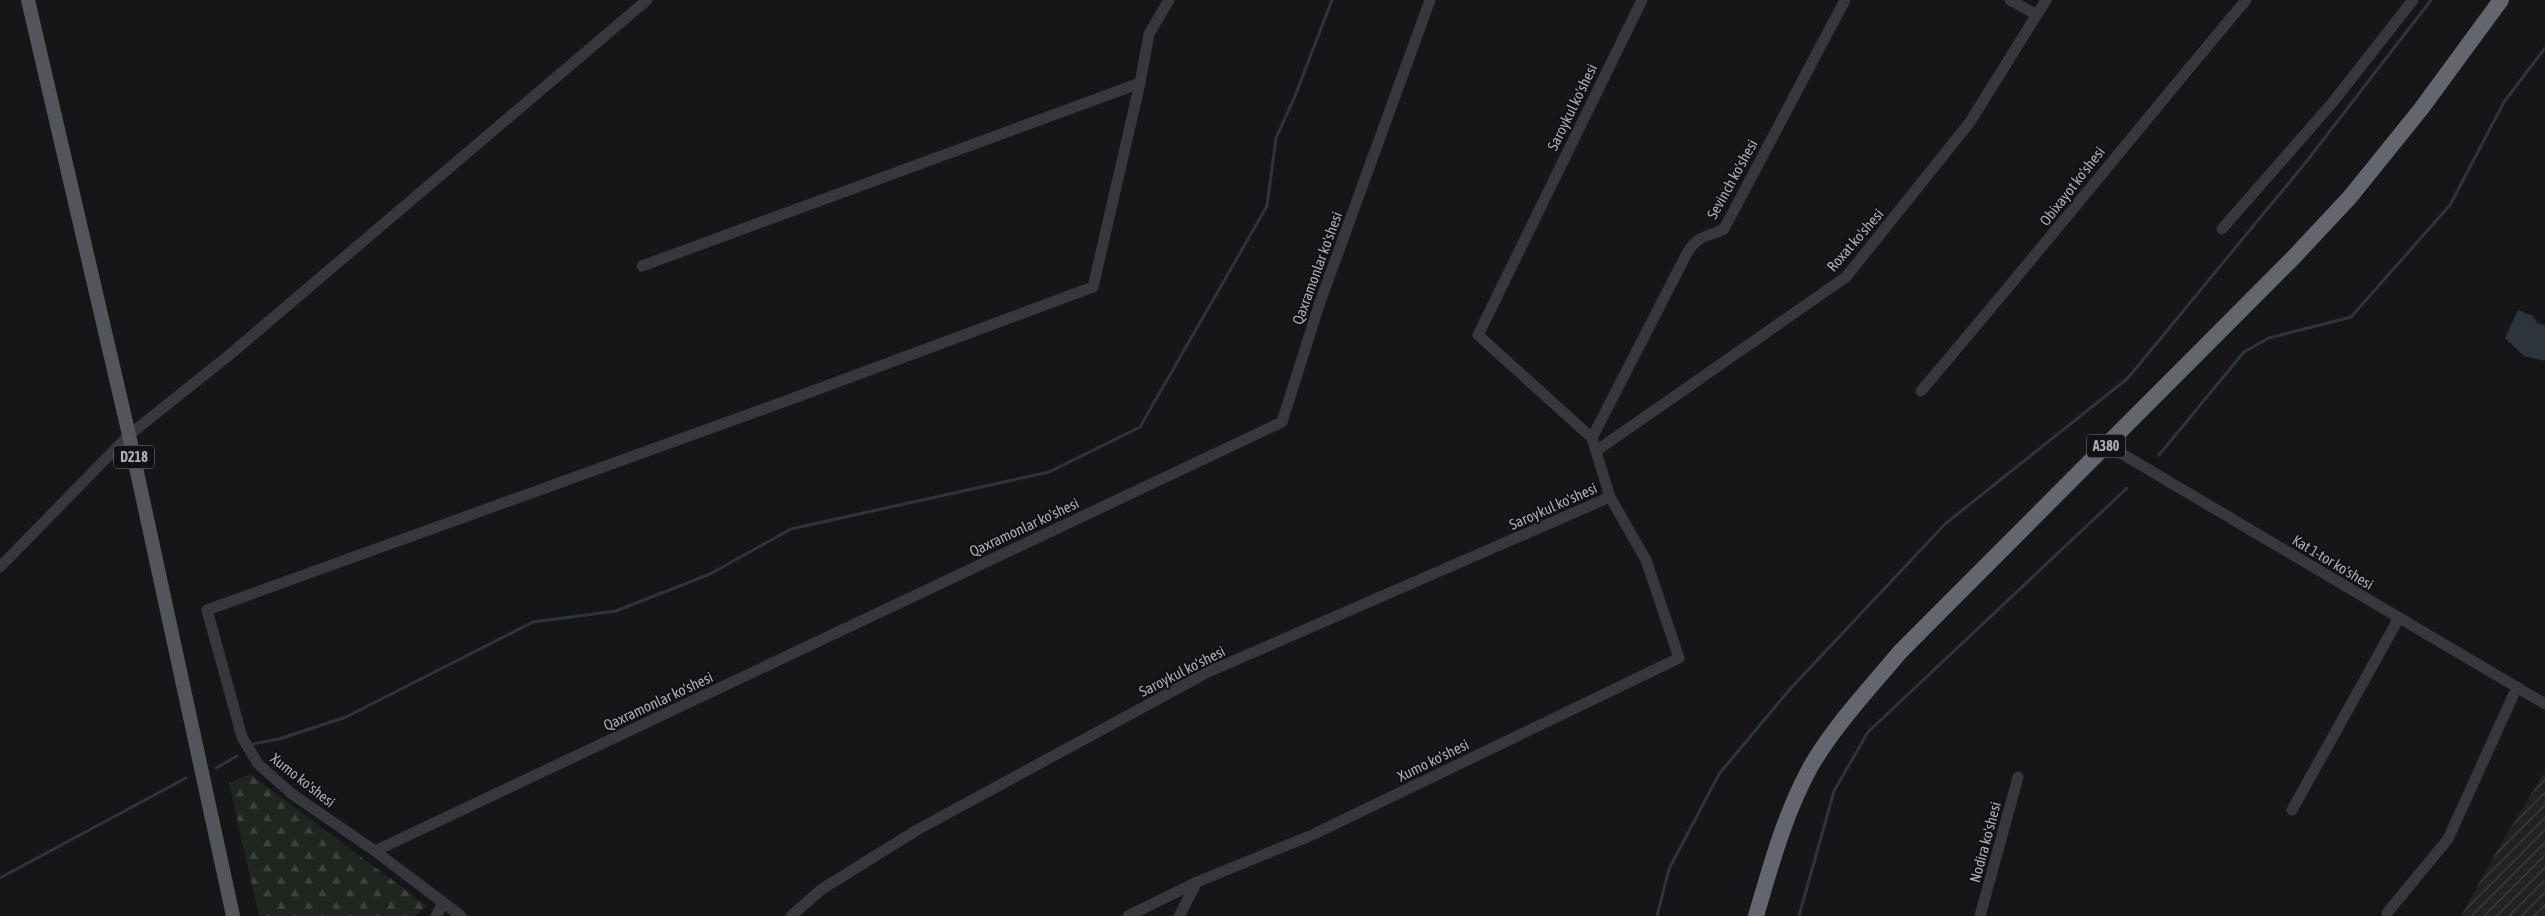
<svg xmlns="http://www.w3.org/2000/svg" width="2545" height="916" font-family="'Asap Condensed',sans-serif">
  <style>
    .industrial { fill: url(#industrial-furrows) }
    .forest { fill: url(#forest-firs) }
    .water { fill: #2c353c }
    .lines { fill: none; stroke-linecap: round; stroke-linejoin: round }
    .stream { stroke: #2c353c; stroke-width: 3 }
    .minor { stroke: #37383d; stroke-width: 11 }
    .major { stroke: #53555c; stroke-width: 14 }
    .highway { stroke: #63666e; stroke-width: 16 }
    .labels { text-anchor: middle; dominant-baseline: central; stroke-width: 4; stroke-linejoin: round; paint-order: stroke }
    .shield { fill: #111113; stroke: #7b7e86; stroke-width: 1 }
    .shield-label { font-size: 14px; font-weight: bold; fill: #a8adb8 }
    .street-label { font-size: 15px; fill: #a8adb8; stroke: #111113 }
  </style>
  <defs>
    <pattern id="industrial-furrows" width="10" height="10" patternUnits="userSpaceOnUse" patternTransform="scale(1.25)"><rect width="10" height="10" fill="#222225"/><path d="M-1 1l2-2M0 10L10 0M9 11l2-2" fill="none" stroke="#3f3f43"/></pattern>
    <pattern id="forest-firs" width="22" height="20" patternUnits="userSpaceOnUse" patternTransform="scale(1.25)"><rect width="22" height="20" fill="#1e261f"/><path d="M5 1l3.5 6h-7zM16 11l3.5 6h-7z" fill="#3c433d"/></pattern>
  </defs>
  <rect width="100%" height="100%" fill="#161618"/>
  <!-- industrial -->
  <path class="industrial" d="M2545 771V916H2461L2495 854Z"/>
  <!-- forest -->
  <path class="forest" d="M250 774 427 906 414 916H259L229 783Z"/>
  <!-- water -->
  <path class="water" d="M2518 310 2533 316 2537 323 2545 325V361L2524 356 2505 338Z"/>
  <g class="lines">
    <!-- stream -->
    <path class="stream" d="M2159 455 2244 352 2269 338 2351 317 2450 205 2504 102 2545 48
      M253 744 279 739 346 717 533 622 616 611 710 574 791 529 1049 472 1140 427 1267 206 1276 138 1295 96 1332 0
      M216 768 237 756
      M0 878 186 778
      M1657 916 1669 869 1719 774 1791 688 1945 524 2128 378 2306 162 2431 0
      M1799 916 1834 791 1868 732 2127 488"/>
    <!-- minor -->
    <path class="minor" d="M2010 0 2037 15
      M2222 229 2333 102 2413 0
      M642 266 1140 83
      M1921 391C2031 262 2137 130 2246 0
      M1592 438 1687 253C1699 234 1706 238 1724 229L1845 0
      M2107 445 2545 704
      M1596 451 1846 277 1970 122 2046 0
      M0 567 129 435 228 356 647 0
      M2292 810 2399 618
      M375 851 1282 422 1319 305 1430 0
      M2387 913 2448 839 2517 687
      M436 916 443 903
      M461 916 375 851 292 794 258 764 242 737 207 610 794 398 1093 287 1140 83 1149 34 1169 0
      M791 916 822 889 917 830 1208 672 1610 497
      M1128 916 1197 882 1312 835 1679 658 1646 560 1610 497 1592 438 1478 335 1642 0
      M1179 916 1197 882
      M1980 916 2018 777"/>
    <!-- major -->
    <path class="major" d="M28 0 129 435 233 916"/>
    <!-- highway -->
    <path class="highway" d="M1756 916C1771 865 1785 813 1811 766 1835 725 1869 689 1900 652L2293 258 2350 197 2421 109 2501 0"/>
  </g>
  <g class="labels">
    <!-- shield labels -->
    <g class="shield">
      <rect x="2087" y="434.5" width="38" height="23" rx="4"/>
      <rect x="114" y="445.5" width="40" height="23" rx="4"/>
    </g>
    <g class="shield-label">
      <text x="2106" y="446">A380</text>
      <text x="134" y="457">D218</text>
    </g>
    <!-- street labels -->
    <g class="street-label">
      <text transform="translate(1572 107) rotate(-64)">Saroykul ko'shesi</text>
      <text transform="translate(1732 179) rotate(-61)">Sevinch ko'shesi</text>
      <text transform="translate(2072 186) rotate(-52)">Obixayot ko'shesi</text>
      <text transform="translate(1855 240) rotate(-49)">Roxat ko'shesi</text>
      <text transform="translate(1317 268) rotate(-70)">Qaxramonlar ko'shesi</text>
      <text transform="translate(1553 506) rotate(-24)">Saroykul ko'shesi</text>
      <text transform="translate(1024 527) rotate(-25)">Qaxramonlar ko'shesi</text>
      <text transform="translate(2333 562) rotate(31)">Kat 1-tor ko'shesi</text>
      <text transform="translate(1182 671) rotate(-27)">Saroykul ko'shesi</text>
      <text transform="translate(658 701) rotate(-25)">Qaxramonlar ko'shesi</text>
      <text transform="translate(1433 760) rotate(-26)">Xumo ko'shesi</text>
      <text transform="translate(303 780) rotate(38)">Xumo ko'shesi</text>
      <text transform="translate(1985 842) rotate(-75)">Nodira ko'shesi</text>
    </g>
  </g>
</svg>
